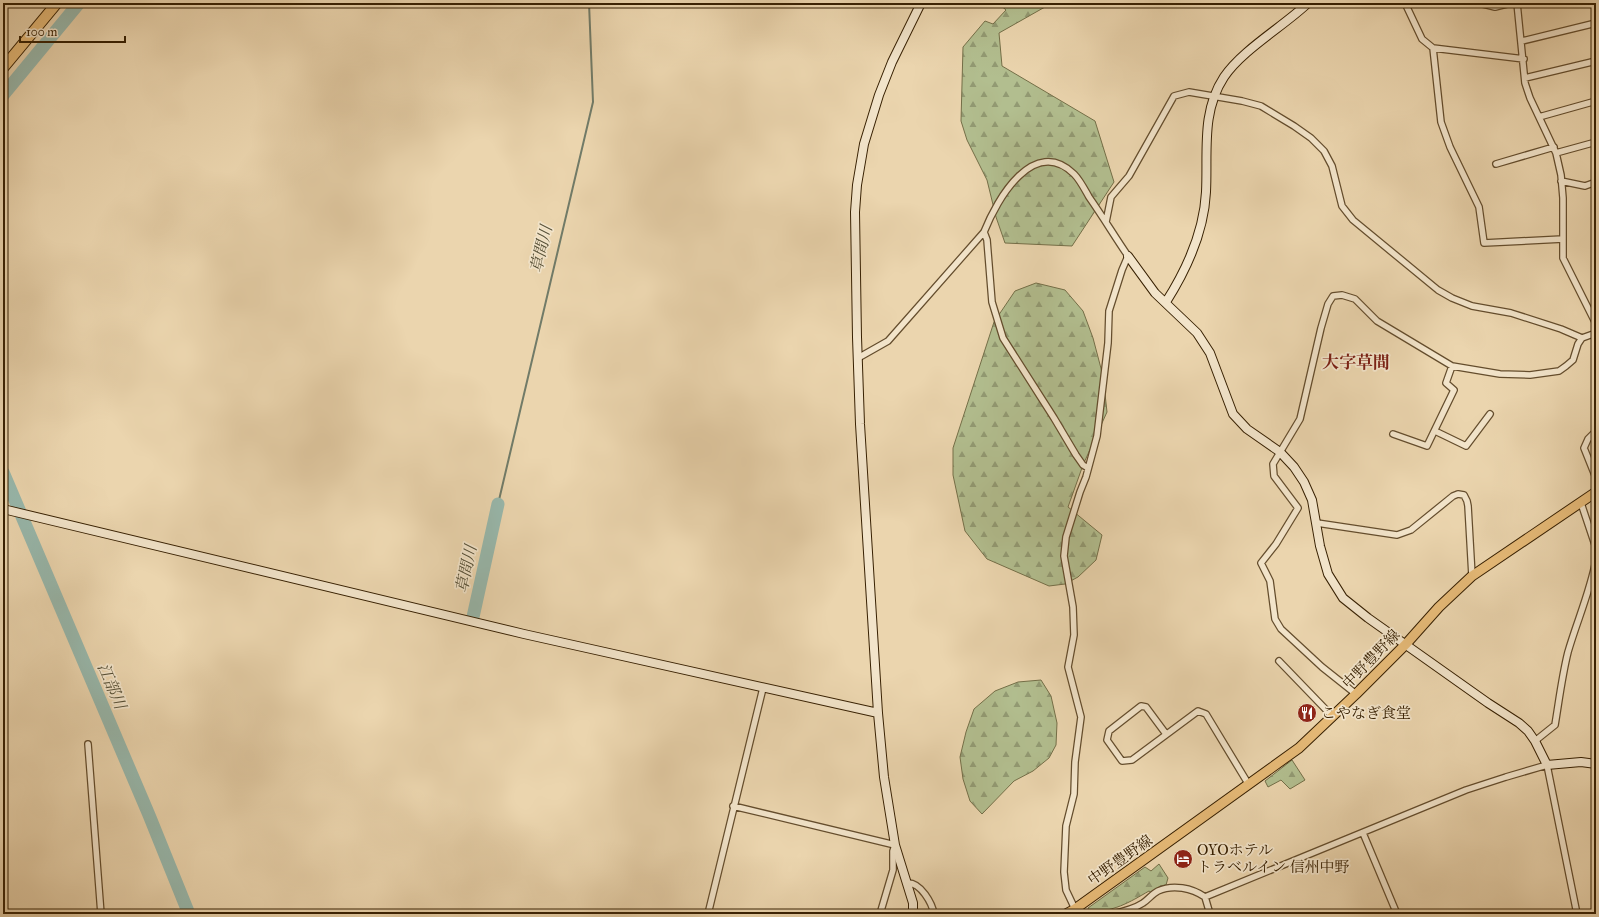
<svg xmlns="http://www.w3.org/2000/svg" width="1599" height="917" font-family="'IM FELL Great Primer','Noto Serif JP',serif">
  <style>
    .forest { fill: url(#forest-firs); stroke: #746f48 }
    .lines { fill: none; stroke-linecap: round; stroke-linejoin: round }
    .stream { stroke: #717b68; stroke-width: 2 }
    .river { stroke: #98b8ac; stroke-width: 13 }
    .street-casing { stroke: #644d2d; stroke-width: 8 }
    .secondary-casing { stroke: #372002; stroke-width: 10 }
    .primary-casing { stroke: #372002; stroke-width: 11 }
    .highway-casing { stroke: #372002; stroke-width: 12 }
    .street { stroke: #f2e4ca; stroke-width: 5.5 }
    .secondary { stroke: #f2e4ca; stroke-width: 8 }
    .primary { stroke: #e6ba77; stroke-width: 9 }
    .highway { stroke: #e6ba77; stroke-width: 10 }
    .labels { text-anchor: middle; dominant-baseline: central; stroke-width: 3.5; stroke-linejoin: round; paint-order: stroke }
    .street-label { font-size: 15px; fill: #372002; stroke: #f2e4ca }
    .poi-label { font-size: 15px; fill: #372002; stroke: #f2e4ca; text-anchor: start }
    .water-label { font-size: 16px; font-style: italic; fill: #544e35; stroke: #f2e4ca }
    .quarter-label { font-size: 17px; font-weight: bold; fill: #7a1f14; stroke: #f2e4ca }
  </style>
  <defs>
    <pattern id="forest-firs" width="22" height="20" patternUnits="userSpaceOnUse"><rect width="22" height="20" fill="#b2be8f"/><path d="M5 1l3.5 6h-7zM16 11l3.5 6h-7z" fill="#929a73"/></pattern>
  </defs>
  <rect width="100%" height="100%" fill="#ebd5ae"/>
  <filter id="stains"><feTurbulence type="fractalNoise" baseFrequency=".005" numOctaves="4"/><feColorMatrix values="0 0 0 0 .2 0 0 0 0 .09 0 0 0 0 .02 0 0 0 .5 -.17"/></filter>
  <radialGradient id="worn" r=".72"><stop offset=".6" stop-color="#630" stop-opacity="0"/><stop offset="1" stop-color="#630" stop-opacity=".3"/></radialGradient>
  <!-- forest -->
  <path class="forest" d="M998 3H1052L999 33 1002 66 1095 121 1114 182 1072 246 1005 243 996 217 987 180 967 140 961 121 963 47 985 21 993 24 1006 10Z
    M1036 283 1065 290 1083 311 1093 338 1103 376 1107 412 1083 465 1068 507 1102 535 1096 560 1078 577 1065 584 1049 586 987 559 965 531 953 475V448L994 322 1015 291Z
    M1041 680 1051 696 1057 723 1056 745 1049 758 1033 771 1014 781 982 814 970 801 963 779 960 757 966 732 974 709 995 691 1018 682Z
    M1292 760 1305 780 1290 789 1281 780 1268 787 1265 781Z
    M1159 864 1168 878 1166 885 1160 886 1152 893 1149 891C1130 902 1112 913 1089 911L1088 908 1145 867 1151 871Z"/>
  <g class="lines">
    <!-- stream -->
    <path class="stream" d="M499 500 593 102 589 3"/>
    <!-- river -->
    <path class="river" d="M3 95 79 3
      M3 472 149 815 189 914
      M473 617 498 504"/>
    <defs>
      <path id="street" d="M1405 3 1422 39 1433 48 1441 122 1450 147 1479 207 1484 243 1563 239
        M1479 3 1495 7 1511 3
        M1517 3 1525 83 1530 98 1556 153 1561 175 1563 198V258L1596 324
        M1522 41 1596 23
        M1433 48 1524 59
        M1525 78 1596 61
        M1539 117 1596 101
        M1556 153 1596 142
        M1496 164 1554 147
        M1561 181 1585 186 1596 182
        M1106 222 1111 197 1129 176 1174 96 1189 92 1242 101 1261 106 1294 126 1311 138 1324 151 1332 166 1342 206 1353 220 1438 290 1452 298 1472 306 1511 313 1561 329 1582 338
        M984 232 987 240 992 302 1003 338 1054 418 1076 455 1083 465 1088 468
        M858 358 888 341 984 232C997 199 1034 135 1074 174 1080 180 1085 190 1089 197 1103 217 1115 237 1128 256L1122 270 1109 311 1108 343 1097 436 1086 477 1080 492 1066 537 1064 556 1073 607 1074 635 1068 667 1081 717 1075 762 1074 794 1066 826 1064 872 1066 890 1075 909 1085 914
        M1435 431 1466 446 1490 414
        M1596 431 1588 439 1584 448 1596 478
        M1393 434 1427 446 1454 390 1446 383 1452 366
        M1581 503 1596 548
        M1317 523 1397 535 1411 530 1453 496 1458 494 1464 495 1467 501 1468 506 1472 576
        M1279 661 1333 717
        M1356 694 1322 667 1281 629 1275 619 1270 581 1261 563 1276 544 1298 508 1274 476 1273 464 1300 419 1321 328 1328 304 1333 296 1342 295 1355 299 1377 321 1452 366 1500 374 1530 375 1559 371 1566 366 1573 360 1578 344 1582 338 1596 333
        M1166 734 1146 707 1141 706 1109 731 1107 740 1122 761 1132 760 1198 711 1206 714 1249 785
        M1535 741 1555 725C1559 701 1562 676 1568 652 1577 621 1590 592 1596 560
        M88 744 101 914
        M733 806 895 845 893 851V870L880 914
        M1363 833 1397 914
        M908 883C921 883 932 903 934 914
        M1205 897 1466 790 1506 777 1547 765 1577 914
        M708 914 763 688
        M1111 914C1121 912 1134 909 1143 903 1148 900 1152 894 1158 891 1173 884 1192 888 1205 897L1210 914"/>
      <path id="secondary" d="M1128 256 1155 293 1197 333 1210 353 1233 414 1247 429 1280 452 1294 467 1304 482 1312 500 1320 546 1328 574 1343 598 1368 618 1488 703 1519 723 1528 731 1535 741 1547 765 1581 762 1596 764
        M1166 302C1187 269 1204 232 1206 192 1208 152 1201 112 1224 77 1242 50 1284 26 1308 3
        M3 509 524 634 878 713
        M913 914V903L895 845 884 777 878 713 860 424 857 337 855 212 857 185 864 144 879 95 892 62 921 3"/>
      <path id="primary" d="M1066 914 1075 909 1299 748 1356 694 1406 644 1439 607 1472 576 1596 492"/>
      <path id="highway" d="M3 68 57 3"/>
    </defs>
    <!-- street casing -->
    <use href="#street" class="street-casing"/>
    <!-- secondary casing -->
    <use href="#secondary" class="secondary-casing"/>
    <!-- primary casing -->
    <use href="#primary" class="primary-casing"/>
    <!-- highway casing -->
    <use href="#highway" class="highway-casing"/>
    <!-- street -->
    <use href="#street" class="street"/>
    <!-- secondary -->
    <use href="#secondary" class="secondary"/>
    <!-- primary -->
    <use href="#primary" class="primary"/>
    <!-- highway -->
    <use href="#highway" class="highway"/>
  </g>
  <!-- icons -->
  <defs>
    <symbol id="restaurant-disc" viewBox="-11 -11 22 22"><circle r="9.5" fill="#8f2418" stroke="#f2e4ca"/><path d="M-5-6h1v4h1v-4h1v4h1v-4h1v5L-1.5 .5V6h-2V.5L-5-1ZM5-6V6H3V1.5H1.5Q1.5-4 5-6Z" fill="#fff"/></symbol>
    <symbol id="hotel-disc" viewBox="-11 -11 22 22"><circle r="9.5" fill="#8f2418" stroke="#f2e4ca"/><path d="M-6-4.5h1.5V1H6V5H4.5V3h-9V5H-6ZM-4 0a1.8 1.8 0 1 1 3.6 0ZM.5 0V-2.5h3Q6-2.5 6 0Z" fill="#fff"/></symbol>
  </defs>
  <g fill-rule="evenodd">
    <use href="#restaurant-disc" x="1296" y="702" width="22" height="22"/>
    <use href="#hotel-disc" x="1172" y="848" width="22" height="22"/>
  </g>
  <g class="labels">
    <!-- street labels -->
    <g class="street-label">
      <text transform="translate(1371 659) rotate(-46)">中野豊野線</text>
      <text transform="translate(1120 860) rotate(-35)">中野豊野線</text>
    </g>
    <!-- poi labels -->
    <g class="poi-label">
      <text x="1321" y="713">こやなぎ食堂</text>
      <text x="1197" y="850">OYOホテル<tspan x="1197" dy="17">トラベルイン 信州中野</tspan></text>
    </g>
    <!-- water labels -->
    <g class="water-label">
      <text transform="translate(541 249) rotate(-77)">草間川</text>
      <text transform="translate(466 569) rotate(-78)">草間川</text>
      <text transform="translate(112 686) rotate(67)">江部川</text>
    </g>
    <!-- quarter labels -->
    <g class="quarter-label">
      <text x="1356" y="362">大字草間</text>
    </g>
  </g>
  <!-- margin -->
  <rect width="1599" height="917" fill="none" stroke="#ebd5ae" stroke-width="16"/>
  <rect x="4" y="4" width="1591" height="909" fill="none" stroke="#372002" stroke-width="2"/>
  <rect x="8" y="8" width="1583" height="901" fill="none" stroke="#372002"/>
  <!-- scale -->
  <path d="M20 36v6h105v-6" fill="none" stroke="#372002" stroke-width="2"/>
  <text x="26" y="36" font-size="12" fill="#372002" stroke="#f2e4ca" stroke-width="3" paint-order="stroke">100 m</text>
  <rect width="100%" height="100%" filter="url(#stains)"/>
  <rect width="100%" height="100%" fill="url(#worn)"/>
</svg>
